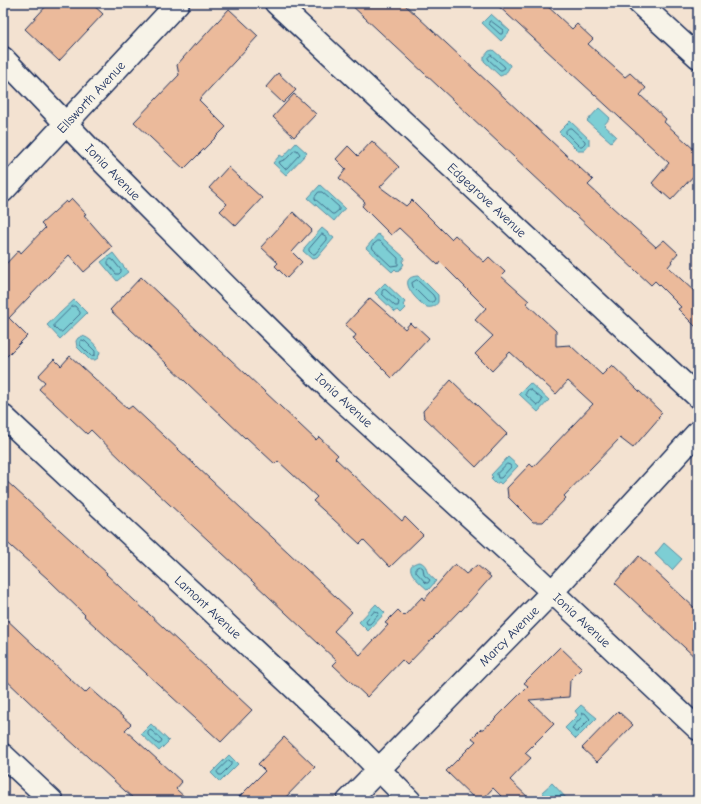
<svg xmlns="http://www.w3.org/2000/svg" width="701" height="804" font-family="'Comic Neue',sans-serif">
  <style>
    .water { fill: #7dced4; stroke: #568ea5 }
    .lines { fill: none; stroke-linecap: round; stroke-linejoin: round }
    .shore { stroke: #426f8d; stroke-width: 1 }
    .building { fill: #ebba9b; stroke: #1b2f5e }
    .minor-casing { stroke: #1b2f5e; stroke-width: 25 }
    .minor { stroke: #f7f3e8; stroke-width: 22 }
    .labels { text-anchor: middle; dominant-baseline: central; stroke-width: 4; stroke-linejoin: round; paint-order: stroke }
    .street-label { font-size: 13px; fill: #1b2f5e; stroke: #f7f3e8 }
  </style>
  <rect width="100%" height="100%" fill="#f3e2d1"/>
  <filter id="ink" filterUnits="userSpaceOnUse"><feTurbulence type="fractalNoise" baseFrequency=".025" numOctaves="2"/><feDisplacementMap in="SourceGraphic" scale="8" xChannelSelector="R" yChannelSelector="G"/><feConvolveMatrix kernelMatrix="1 2 1 2 8 2 1 2 1" color-interpolation-filters="sRGB"/></filter>
  <g filter="url(#ink)">
    <!-- water -->
    <path class="water" d="M491 14 510 31 501 41 482 23Z
      M493 50 510 65C509 70 505 75 500 76L484 61V57L489 51Z
      M599 108 610 118 604 125 616 136 611 142 587 121Z
      M570 121 589 139V145L584 151H578L559 132Z
      M296 143 307 153 286 175 273 163 280 155 283 157Z
      M320 185 345 208 334 221 308 198Z
      M322 228 334 238 317 258 312 259 303 251 305 247Z
      M378 234 405 258 402 262 404 264 398 272 395 269 392 272 366 248Z
      M113 253 128 272 117 281 101 262Z
      M418 276 422 279 438 295V302C436 306 432 308 427 307 418 303 394 277 418 276Z
      M385 283 405 302 403 305 406 308 401 313 398 310 395 312 375 293Z
      M74 300 87 313 60 339 47 325Z
      M82 336C89 337 97 346 100 352L98 358 95 360H90L77 347 76 341 78 338Z
      M530 383 549 400 538 412 519 394Z
      M508 457 518 466 501 484 499 482 496 484 491 479 493 477 491 475Z
      M664 543 682 559 672 570 655 554Z
      M420 562C427 565 425 568 428 573 430 576 434 579 436 581L428 590C421 584 398 565 420 562Z
      M376 604 385 613 368 631 359 622Z
      M581 705 597 718 576 739 565 728 578 715 575 711Z
      M151 724 169 741 159 751 141 734Z
      M229 755 238 764 220 782 211 773Z
      M552 783 569 801H551L542 792Z"/>
    <g class="lines">
      <!-- shore -->
      <path class="shore" d="M491 21 503 30 502 34H500L489 24V22Z
        M491 55 504 66 505 68 502 70H500L489 60 488 58Z
        M569 128H571L585 141V143L582 146H579L566 133V131Z
        M295 150H297L300 154 287 168 285 169 280 164 279 162 286 159Z
        M319 192H322L339 207V210L334 214H332L315 199V197Z
        M322 234 327 237V240L315 254H312L309 251V249Z
        M378 241H380L398 258V265L391 266 373 249 372 246Z
        M111 259 113 260 121 270V272L119 274H116L108 264V262Z
        M417 280 433 295 435 299 433 302H428L413 287 412 283Z
        M384 289 386 290 399 302 398 306H395L382 294V292Z
        M73 306H75L80 312V314L62 332H59L54 327V325Z
        M82 340 85 341 95 351V355L91 356 80 345V342Z
        M529 389 531 390 542 399V401L539 405H537L526 395V393Z
        M507 464 510 465 511 467 501 478H498L497 474Z
        M420 566 423 568 424 575 430 580 428 583H426L416 572V568Z
        M375 611 378 612 379 614 370 624H367L366 621Z
        M583 713H585L590 719 577 732H575L572 728 581 718Z
        M150 730 152 731 162 740 160 744H158L148 735V733Z
        M228 761 231 762V765L221 775H219L217 772Z"/>
    </g>
    <!-- building -->
    <path class="building" d="M49 3H91L103 14 59 61 25 29Z
      M349 3H403L593 180 588 185 656 247 664 240 678 253 671 261 672 262 668 267 696 293 698 291V329L678 309 681 307 655 281 651 285Z
      M495 3H544L572 29 577 24 593 39 588 44 625 77 630 73 646 88 640 95 666 119 664 122 698 153V171L671 200 652 183 669 163Z
      M229 9 258 36 199 100 226 127 184 169 134 122 179 75 177 65 195 44 196 45Z
      M278 73 296 90 283 103 266 87Z
      M294 94 316 114 294 137 273 117Z
      M372 141 399 167 380 187 406 206 412 200 451 239 455 235 484 262 489 257 505 272 501 276 529 301 526 303 556 331V346L570 345 602 375 612 365 662 413 658 417 659 418 633 448 620 438 564 496 566 498 543 522H533L508 497 507 488 530 464 533 467 593 404 568 381 556 394 510 352 492 371 475 354 493 336 475 320 486 308 440 262 438 265 399 228 391 235 362 206 365 202 339 178 346 169 336 159 348 146 358 156Z
      M228 167 262 198 236 226 220 211 227 204 209 188Z
      M72 199 86 214 84 215 112 247 84 272 69 255 9 318 27 336 3 360V267L19 250 21 253 45 228 41 224 66 201 68 203Z
      M293 212 312 230 292 252 302 262 287 278 275 266 278 263 261 247Z
      M141 277 199 332 229 358 316 440 319 437 338 455 335 458 402 521 405 517 423 535 390 567 364 540 360 544 333 519 313 501 317 497 278 461 275 464 246 437 245 438 110 310Z
      M370 298 405 329 410 323 414 327 416 326 429 338 392 378 353 339 356 335 345 325Z
      M70 356 128 409 132 406 352 612 334 631 360 655 388 625 385 623 398 610 404 616 422 597 424 600 455 564 466 574 477 565 491 577 461 611 460 610 407 665 402 660 367 697 333 665 337 661 235 565 129 467 91 430 87 434 39 389 45 382 38 376 54 359 61 366Z
      M451 380 507 434 476 467 424 417 423 411Z
      M3 478 107 573 106 574 252 710 221 742 84 616 85 615 48 579 3 539Z
      M639 556 698 611V660L615 583Z
      M3 616 85 693 90 688 131 724 125 730 182 782 176 789 189 801H136L65 736 3 677Z
      M560 647 582 668 570 680 569 697 529 700 554 724 525 753 531 758 510 780 532 801H506L493 788 481 801H477L446 771 476 741 472 738 481 729H484L488 724 489 725 528 686 524 683Z
      M618 711 633 725 597 762 582 748Z
      M284 737 315 767 282 801H235L265 771 258 764Z"/>
    <g class="lines">
      <defs>
        <path id="minor" d="M276 3 698 397
          M639 3 698 57
          M3 58 93 152 235 295 331 390 532 573 698 729
          M3 191 178 3
          M3 416 350 740 410 801
          M3 755 52 801
          M348 801 552 592 698 432"/>
      </defs>
      <!-- minor casing -->
      <use href="#minor" class="minor-casing"/>
      <!-- minor -->
      <use href="#minor" class="minor"/>
    </g>
  </g>
  <g class="labels">
    <!-- street labels -->
    <g class="street-label">
      <text transform="translate(91 97) rotate(-47)">Ellsworth Avenue</text>
      <text transform="translate(113 172) rotate(46)">Ionia Avenue</text>
      <text transform="translate(487 200) rotate(43)">Edgegrove Avenue</text>
      <text transform="translate(344 400) rotate(43)">Ionia Avenue</text>
      <text transform="translate(208 607) rotate(43)">Lamont Avenue</text>
      <text transform="translate(582 620) rotate(43)">Ionia Avenue</text>
      <text transform="translate(509 636) rotate(-45)">Marcy Avenue</text>
    </g>
  </g>
  <!-- margin -->
  <rect width="701" height="804" fill="none" stroke="#f7f3e8" stroke-width="16"/>
  <rect x="8" y="8" width="685" height="788" fill="none" stroke="#1b2f5e" stroke-width="1.5" filter="url(#ink)"/>
</svg>
